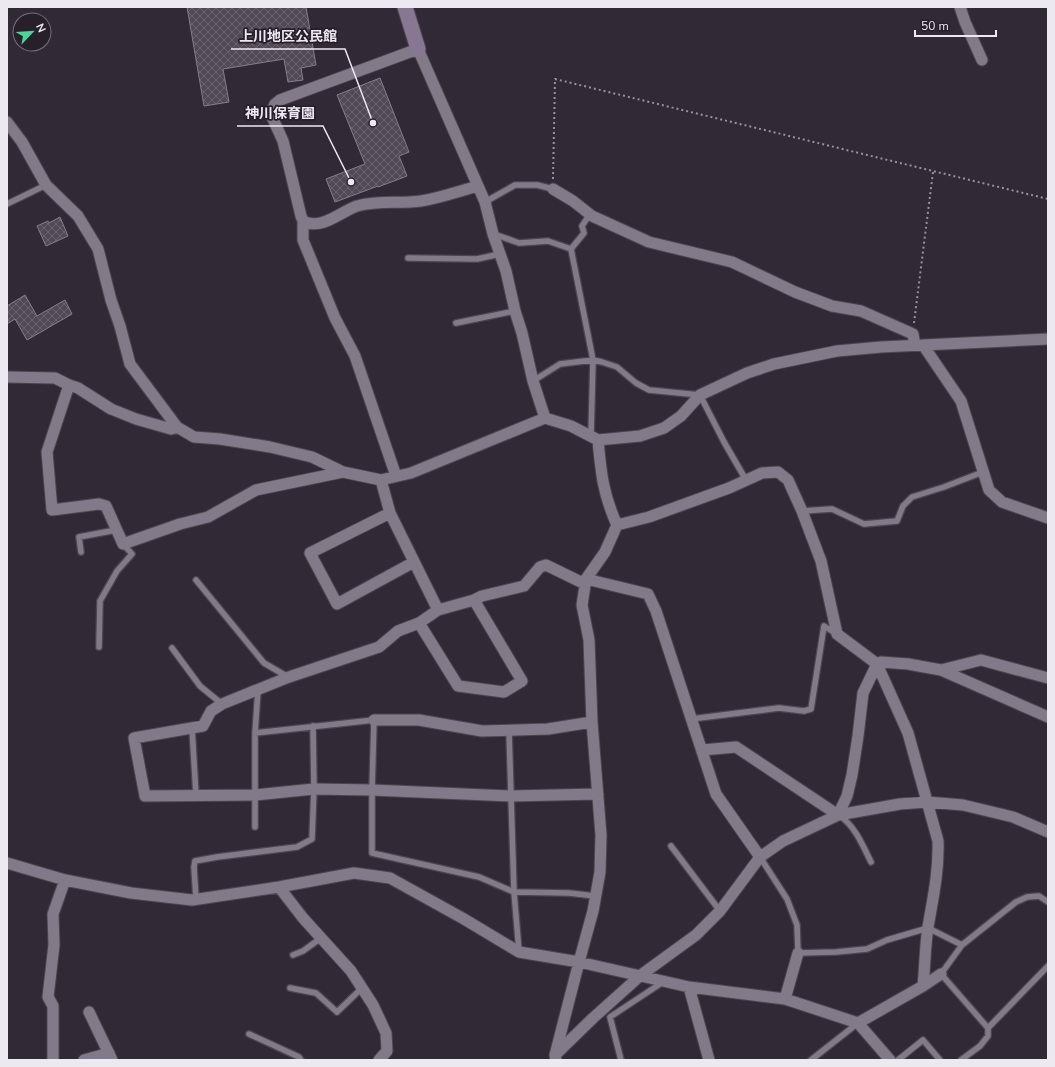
<svg xmlns="http://www.w3.org/2000/svg" width="1055" height="1067" font-family="'Nunito Sans','Noto Sans JP',sans-serif">
  <style>
    .building { fill: url(#building-cross-hatch); stroke: #857d8b }
    .lines { fill: none; stroke-linecap: round; stroke-linejoin: round }
    .lane-casing { stroke: #4c4650; stroke-width: 8 }
    .street-casing { stroke: #4c4650; stroke-width: 13 }
    .secondary-casing { stroke: #4c4650; stroke-width: 17 }
    .path { stroke: #98929c; stroke-width: 2; stroke-dasharray: 2 3; stroke-linecap: butt }
    .lane { stroke: #827a88; stroke-width: 5.5 }
    .street { stroke: #827a88; stroke-width: 11 }
    .secondary { stroke: #877792; stroke-width: 15 }
    .leader { fill: none; stroke: #ede9f1; stroke-width: 1.5 }
    .callout-dot { fill: #ede9f1; stroke: #27202b; stroke-width: 1.5 }
    .callout-label { font-size: 14px; text-anchor: middle; font-weight: bold; fill: #ede9f1; stroke: #27202b; stroke-width: 3.5; stroke-linejoin: round; paint-order: stroke }
  </style>
  <defs>
    <pattern id="building-cross-hatch" width="8" height="8" patternUnits="userSpaceOnUse"><rect width="8" height="8" fill="#514956"/><path d="M0 0l8 8M0 8l8-8" fill="none" stroke="#6a636f"/></pattern>
  </defs>
  <rect width="100%" height="100%" fill="#312a36"/>
  <!-- building -->
  <path class="building" d="M187 7H306L316 65 301 68 303 80 288 82 284 59 223 69 229 102 204 106Z
    M380 78 409 152 399 156 407 176 378 187V186L335 202 326 179 365 164 337 95Z
    M60 217 68 236 46 246 37 226 48 221 49 223Z
    M25 295 37 316 65 300 72 314 27 340 15 319 7 324V306Z"/>
  <g class="lines">
    <defs>
      <path id="lane" d="M485 202 515 185H537L553 189
        M7 204 46 185
        M494 234 519 243 548 241 571 249 593 360 591 436
        M571 249 584 233 582 226 590 214
        M408 258 477 259 500 254
        M456 323 515 311
        M533 381 560 364 593 360 602 362 617 367 636 383 649 390 700 395 724 442 746 480
        M802 511 832 509 864 524 897 521 903 506 912 497 944 487 983 472
        M81 552 79 537 116 530
        M196 580 264 663 288 677
        M99 647 100 601 117 571 132 554 123 544
        M172 648 200 686 222 704
        M691 719 779 708 804 711 811 709 824 626 835 633
        M192 728 196 795
        M509 731 514 892 519 951
        M255 733 374 720 372 790V853L479 877 514 892 569 893 595 896
        M840 816C855 826 863 846 871 862
        M255 827V733L258 690
        M671 846 720 911
        M760 857 787 899 797 925 798 953 836 952 867 949 887 940 928 928 962 945
        M196 899 194 867 195 861 217 857 297 847 312 839 314 789 313 726
        M1048 902 1039 896 1027 897 1016 902 962 945 941 974 988 1028 1048 966
        M293 955 303 951 321 938
        M290 988 316 993 337 1012 362 988
        M249 1034 299 1057 301 1060
        M621 1060 610 1017 663 982
        M811 1060 858 1023
        M898 1060 923 1040 940 1060
        M961 1060 980 1046 988 1036V1028"/>
      <path id="street" d="M960 7 965 22 982 60
        M7 122 22 142 46 185 78 216 98 249 111 300 120 326 130 364 177 427 194 437 220 439 270 447 312 457 343 472 381 480 411 473 545 418 571 426 598 440 640 436 664 428 681 416 700 395 747 373 774 364 837 351 881 347 1048 339
        M553 189 573 201 592 216 649 242 732 262 795 292 832 306 861 311 913 334 915 345
        M303 221 301 216 283 141 273 119 272 111 275 104 280 100 418 49 485 202 493 234 506 271 515 311 522 333 533 381 545 418
        M923 345 961 401 989 490 1002 502 1048 518
        M7 377 55 378 69 385 78 388 111 409 136 419 171 429 177 427
        M69 385 47 452 52 510 99 504 106 506 123 544 180 524 208 517 256 490 343 472
        M598 440C601 473 603 494 617 525
        M396 476 355 356 335 318 303 240V221C321 231 340 212 357 206 378 200 400 204 421 201 440 198 459 191 478 186
        M381 480 390 513 438 610
        M390 513 310 553 337 604 414 562
        M586 579 648 594 656 611 716 794 760 857
        M474 600 482 596 524 586 540 567 546 565 585 584
        M419 623 458 686 504 692 522 681 474 600 438 610 419 623 398 631 379 647 289 677 222 704 211 711 203 726 134 738 145 796 255 795 314 789 372 790 511 796 598 794
        M941 670 981 660 1048 678
        M374 720H419L482 731 548 729 592 722
        M702 750 736 747 838 815
        M838 815 847 796 852 775 858 736 863 693 877 664 881 662 908 664 941 670 1048 717
        M7 863 65 880 131 893 192 900 279 887 354 873 390 878 464 919 519 952 579 962 689 987 785 999 858 1023 890 1060
        M279 887 303 918 351 971 373 1005 386 1033 387 1051 379 1060
        M689 987 709 1060
        M785 999 798 953
        M89 1012 112 1060
        M858 1023 923 986 941 974
        M555 1055 593 1018 641 975 696 935 720 911 760 857 783 841 838 815 900 804 927 802 963 805 1013 817 1048 832
        M53 1060V1006L48 997 54 945 53 914 65 880
        M84 1060 109 1053
        M556 1060 555 1055 579 962 593 911 600 872 601 835 592 722 589 640 582 605 586 579 605 552 617 525 649 517 729 488 762 473 778 472 788 480 802 511 821 561 837 634 877 664 908 733 938 841C939 871 933 898 928 927 925 946 925 967 923 986"/>
      <path id="secondary" d="M405 7 418 49"/>
    </defs>
    <!-- lane casing -->
    <use href="#lane" class="lane-casing"/>
    <!-- street casing -->
    <use href="#street" class="street-casing"/>
    <!-- secondary casing -->
    <use href="#secondary" class="secondary-casing"/>
    <!-- path -->
    <path class="path" d="M553 179 555 79 1048 199
      M914 323 933 172"/>
    <!-- lane -->
    <use href="#lane" class="lane"/>
    <!-- street -->
    <use href="#street" class="street"/>
    <!-- secondary -->
    <use href="#secondary" class="secondary"/>
  </g>
  <!-- callouts -->
  <path class="leader" d="M373 123L345 49H231M351 182L323 126H237"/>
  <g class="callout-dot">
    <circle cx="373" cy="123" r="4"/>
    <circle cx="351" cy="182" r="4"/>
  </g>
  <g class="callout-label">
    <text x="288" y="41">上川地区公民館</text>
    <text x="280" y="118">神川保育園</text>
  </g>
  <!-- border -->
  <rect width="1055" height="1067" fill="none" stroke="#ede9f1" stroke-width="16"/>
  <!-- north arrow -->
  <g transform="translate(32 32) rotate(65)"><circle r="19" fill="#27202b" stroke="#76707a"/>
  <path d="M0-3L7 15L0 10L-7 15Z" fill="#4dd39a"/>
  <text y="-6" font-size="11" font-weight="bold" text-anchor="middle" fill="#ede9f1">N</text>
  </g>
  <!-- scale -->
  <path d="M915 30v6h81v-6" fill="none" stroke="#ede9f1" stroke-width="2"/>
  <text x="921" y="30" font-size="12" fill="#ede9f1" stroke="#27202b" stroke-width="3" paint-order="stroke">50 m</text>
</svg>
